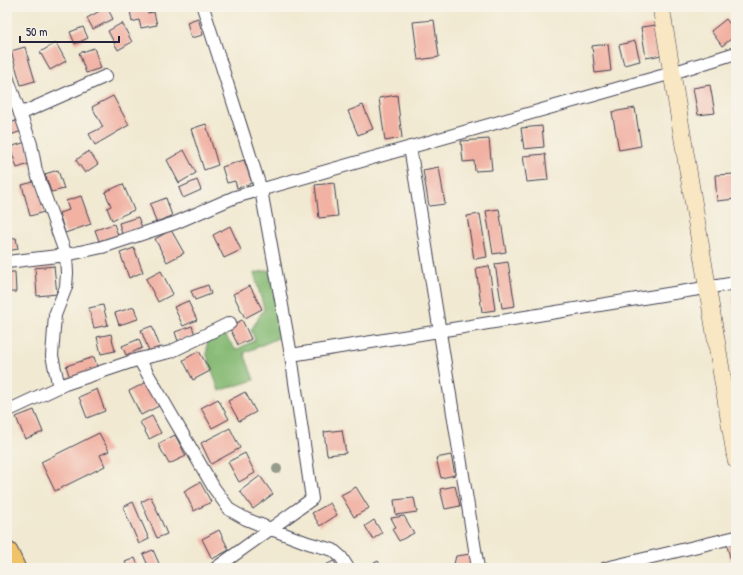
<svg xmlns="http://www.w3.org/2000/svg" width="743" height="575" font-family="'Patrick Hand',sans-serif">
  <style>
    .forest { fill: #86ba75; stroke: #546e58 }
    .building { fill: #f1b1a3 }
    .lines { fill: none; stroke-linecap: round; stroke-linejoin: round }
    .street-casing { stroke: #414052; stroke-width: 14 }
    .secondary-casing { stroke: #414052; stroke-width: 18 }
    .highway-casing { stroke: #414052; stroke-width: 24 }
    .street { stroke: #fff; stroke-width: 12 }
    .secondary { stroke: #f9e7c3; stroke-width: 17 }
    .highway { stroke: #f0c369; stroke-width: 22 }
    .tree { fill: #959a8b }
  </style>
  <rect width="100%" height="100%" fill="#f7f3e8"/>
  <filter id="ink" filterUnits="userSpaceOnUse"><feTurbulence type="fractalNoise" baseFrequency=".025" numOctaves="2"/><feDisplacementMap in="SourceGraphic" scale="8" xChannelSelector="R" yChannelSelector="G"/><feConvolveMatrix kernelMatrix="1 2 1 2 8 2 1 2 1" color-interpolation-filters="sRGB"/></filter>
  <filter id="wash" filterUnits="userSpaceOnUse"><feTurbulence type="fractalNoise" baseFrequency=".012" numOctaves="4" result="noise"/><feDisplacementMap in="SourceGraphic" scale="16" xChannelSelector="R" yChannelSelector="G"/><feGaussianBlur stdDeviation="0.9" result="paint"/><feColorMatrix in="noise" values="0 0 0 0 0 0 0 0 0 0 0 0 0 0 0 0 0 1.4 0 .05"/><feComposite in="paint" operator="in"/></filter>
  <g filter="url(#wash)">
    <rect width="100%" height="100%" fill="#f1e9d1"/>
    <!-- forest -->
    <path class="forest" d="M275 269 287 334 244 353 254 380 219 391 207 355V341L224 334 236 350 255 340 251 330 264 309 254 273Z"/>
    <g id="blocks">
      <!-- building -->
      <path class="building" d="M107 7 113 19 93 29 87 18Z
        M146 7 147 13 154 12 157 25 141 28 139 20 132 22 130 10Z
        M198 18 203 35 191 38 187 22Z
        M726 19 736 32V35L722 46 711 31Z
        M434 20 439 57 418 60 413 22Z
        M122 23 132 42 118 50 108 31Z
        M657 25 662 55 646 58 641 27Z
        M83 27 88 38 75 44 70 32Z
        M635 41 640 61 624 65 619 45Z
        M56 43 66 61 50 70 40 52Z
        M608 44 611 71 595 73 592 46Z
        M25 47 35 81 21 85 11 51Z
        M94 48 101 68 86 73 79 53Z
        M710 85 715 113 698 115 693 88Z
        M397 95 402 138 385 141 379 98Z
        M113 96 129 125 95 145 89 134 103 127 92 107Z
        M363 105 373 129 358 135 348 111Z
        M635 108 641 146 619 150 612 112Z
        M19 120 22 131 7 136V124Z
        M206 124 218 165 204 170 191 129Z
        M542 126 544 147 524 149 521 128Z
        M489 139 492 170 475 171 474 161 463 162 461 141Z
        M26 142 32 163 17 168 10 147Z
        M184 150 196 173 179 183 167 160Z
        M89 151 98 164 85 173 76 160Z
        M545 154 548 180 527 182 523 156Z
        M244 160 252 183 237 188 235 181 227 183 222 167Z
        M439 167 445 204 429 206 423 170Z
        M58 170 64 189 51 192 45 174Z
        M735 174 736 199 717 201 715 175Z
        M197 180 201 190 183 198 179 188Z
        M37 181 44 212 30 216 22 185Z
        M334 183 338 216 319 218 315 185Z
        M123 184 134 210 112 220 107 208 111 206 105 192Z
        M81 196 91 224 65 233 59 213 69 210 66 201Z
        M166 198 172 216 156 222 150 204Z
        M499 209 506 252 493 254 486 211Z
        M480 214 487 257 474 259 467 216Z
        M138 217 142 228 122 234 119 223Z
        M114 224 118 235 99 241 95 230Z
        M230 226 241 250 224 258 213 235Z
        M171 230 184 253 167 262 155 239Z
        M16 238 18 249 7 251V239Z
        M134 248 143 272 129 278 120 253Z
        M508 262 515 306 502 308 495 264Z
        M54 266 57 294 37 296 35 268Z
        M489 266 495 310 482 312 476 268Z
        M161 271 173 294 158 302 146 279Z
        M7 272H15L16 292H7Z
        M208 285 211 294 195 300 191 291Z
        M250 286 262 309 245 318 233 294Z
        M736 295V314H735L732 296Z
        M188 301 197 320 183 326 174 307Z
        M103 305 108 325 94 328 89 308Z
        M134 307 138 319 119 325 115 313Z
        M242 320 251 339 238 345 229 327Z
        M152 326 160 347 149 351 141 330Z
        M192 326 195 335 178 341 175 332Z
        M111 334 115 351 101 354 97 337Z
        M139 339 142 348 126 355 122 346Z
        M199 351 210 371 193 380 183 360Z
        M94 357 98 369 70 378 66 366Z
        M147 382 159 406 141 415 129 391Z
        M97 389 105 411 87 418 79 397Z
        M245 392 256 412 239 421 228 401Z
        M218 399 229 419 212 428 201 408Z
        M34 410 43 432 25 439 16 417Z
        M152 416 161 433 149 439 140 422Z
        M230 428 240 448 211 464 201 443Z
        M342 430 346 453 327 455 324 432Z
        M99 433 109 451 100 455 105 466 55 491 41 462Z
        M175 435 186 456 169 464 158 444Z
        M245 453 255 473 239 482 228 462Z
        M451 455 455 475 441 478 436 458Z
        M260 476 273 494 253 509 240 491Z
        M200 482 211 502 194 511 184 491Z
        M455 486 460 506 445 509 440 489Z
        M356 487 369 508 354 517 341 495Z
        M151 497 167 534 157 538 141 502Z
        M414 498 417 512 396 515 394 500Z
        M133 502 149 539 139 544 123 507Z
        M330 503 337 515 320 526 312 513Z
        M404 516 414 533 399 541 392 529 396 527 391 518Z
        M374 520 382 533 373 539 365 526Z
        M219 530 229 550 212 559 202 539Z
        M736 544V568H733L727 546Z
        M153 550 161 568H149L143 554Z
        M471 554 473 568H453L456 556Z
        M135 558 139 568H128L125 562Z
        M334 561 338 568H319Z
        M378 561 382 568H365Z"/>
    </g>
  </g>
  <g filter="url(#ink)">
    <use href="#blocks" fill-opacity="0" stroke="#414052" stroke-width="1"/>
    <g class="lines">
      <defs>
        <path id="street" d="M203 7 261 190 291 355 312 499 216 568
          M7 77 31 144 36 171 66 255 67 273 66 287 55 315 52 356 59 387
          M20 114 106 76
          M410 147 478 568
          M7 262 66 255 102 247 175 223 235 197 672 73 736 53
          M291 355 736 283
          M139 359 170 352 230 323
          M7 411 65 384 139 359 214 488 230 510 246 519 271 529 308 543 333 550 341 557 348 568
          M606 568 736 537"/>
        <path id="secondary" d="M661 7 736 460"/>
        <path id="highway" d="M7 553 14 568"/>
      </defs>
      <!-- street casing -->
      <use href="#street" class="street-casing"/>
      <!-- secondary casing -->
      <use href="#secondary" class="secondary-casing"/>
      <!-- highway casing -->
      <use href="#highway" class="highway-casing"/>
      <!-- street -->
      <use href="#street" class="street"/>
      <!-- secondary -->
      <use href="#secondary" class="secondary"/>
      <!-- highway -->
      <use href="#highway" class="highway"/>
    </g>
    <!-- trees -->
    <circle class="tree" cx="277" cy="469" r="5"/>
  </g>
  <!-- margin -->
  <rect width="743" height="575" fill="none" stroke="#f7f3e8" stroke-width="24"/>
  <!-- scale -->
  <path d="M20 36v6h99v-6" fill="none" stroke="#22223b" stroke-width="2"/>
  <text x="26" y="36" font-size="12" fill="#22223b" stroke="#f7f3e8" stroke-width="3" paint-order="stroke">50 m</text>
</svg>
